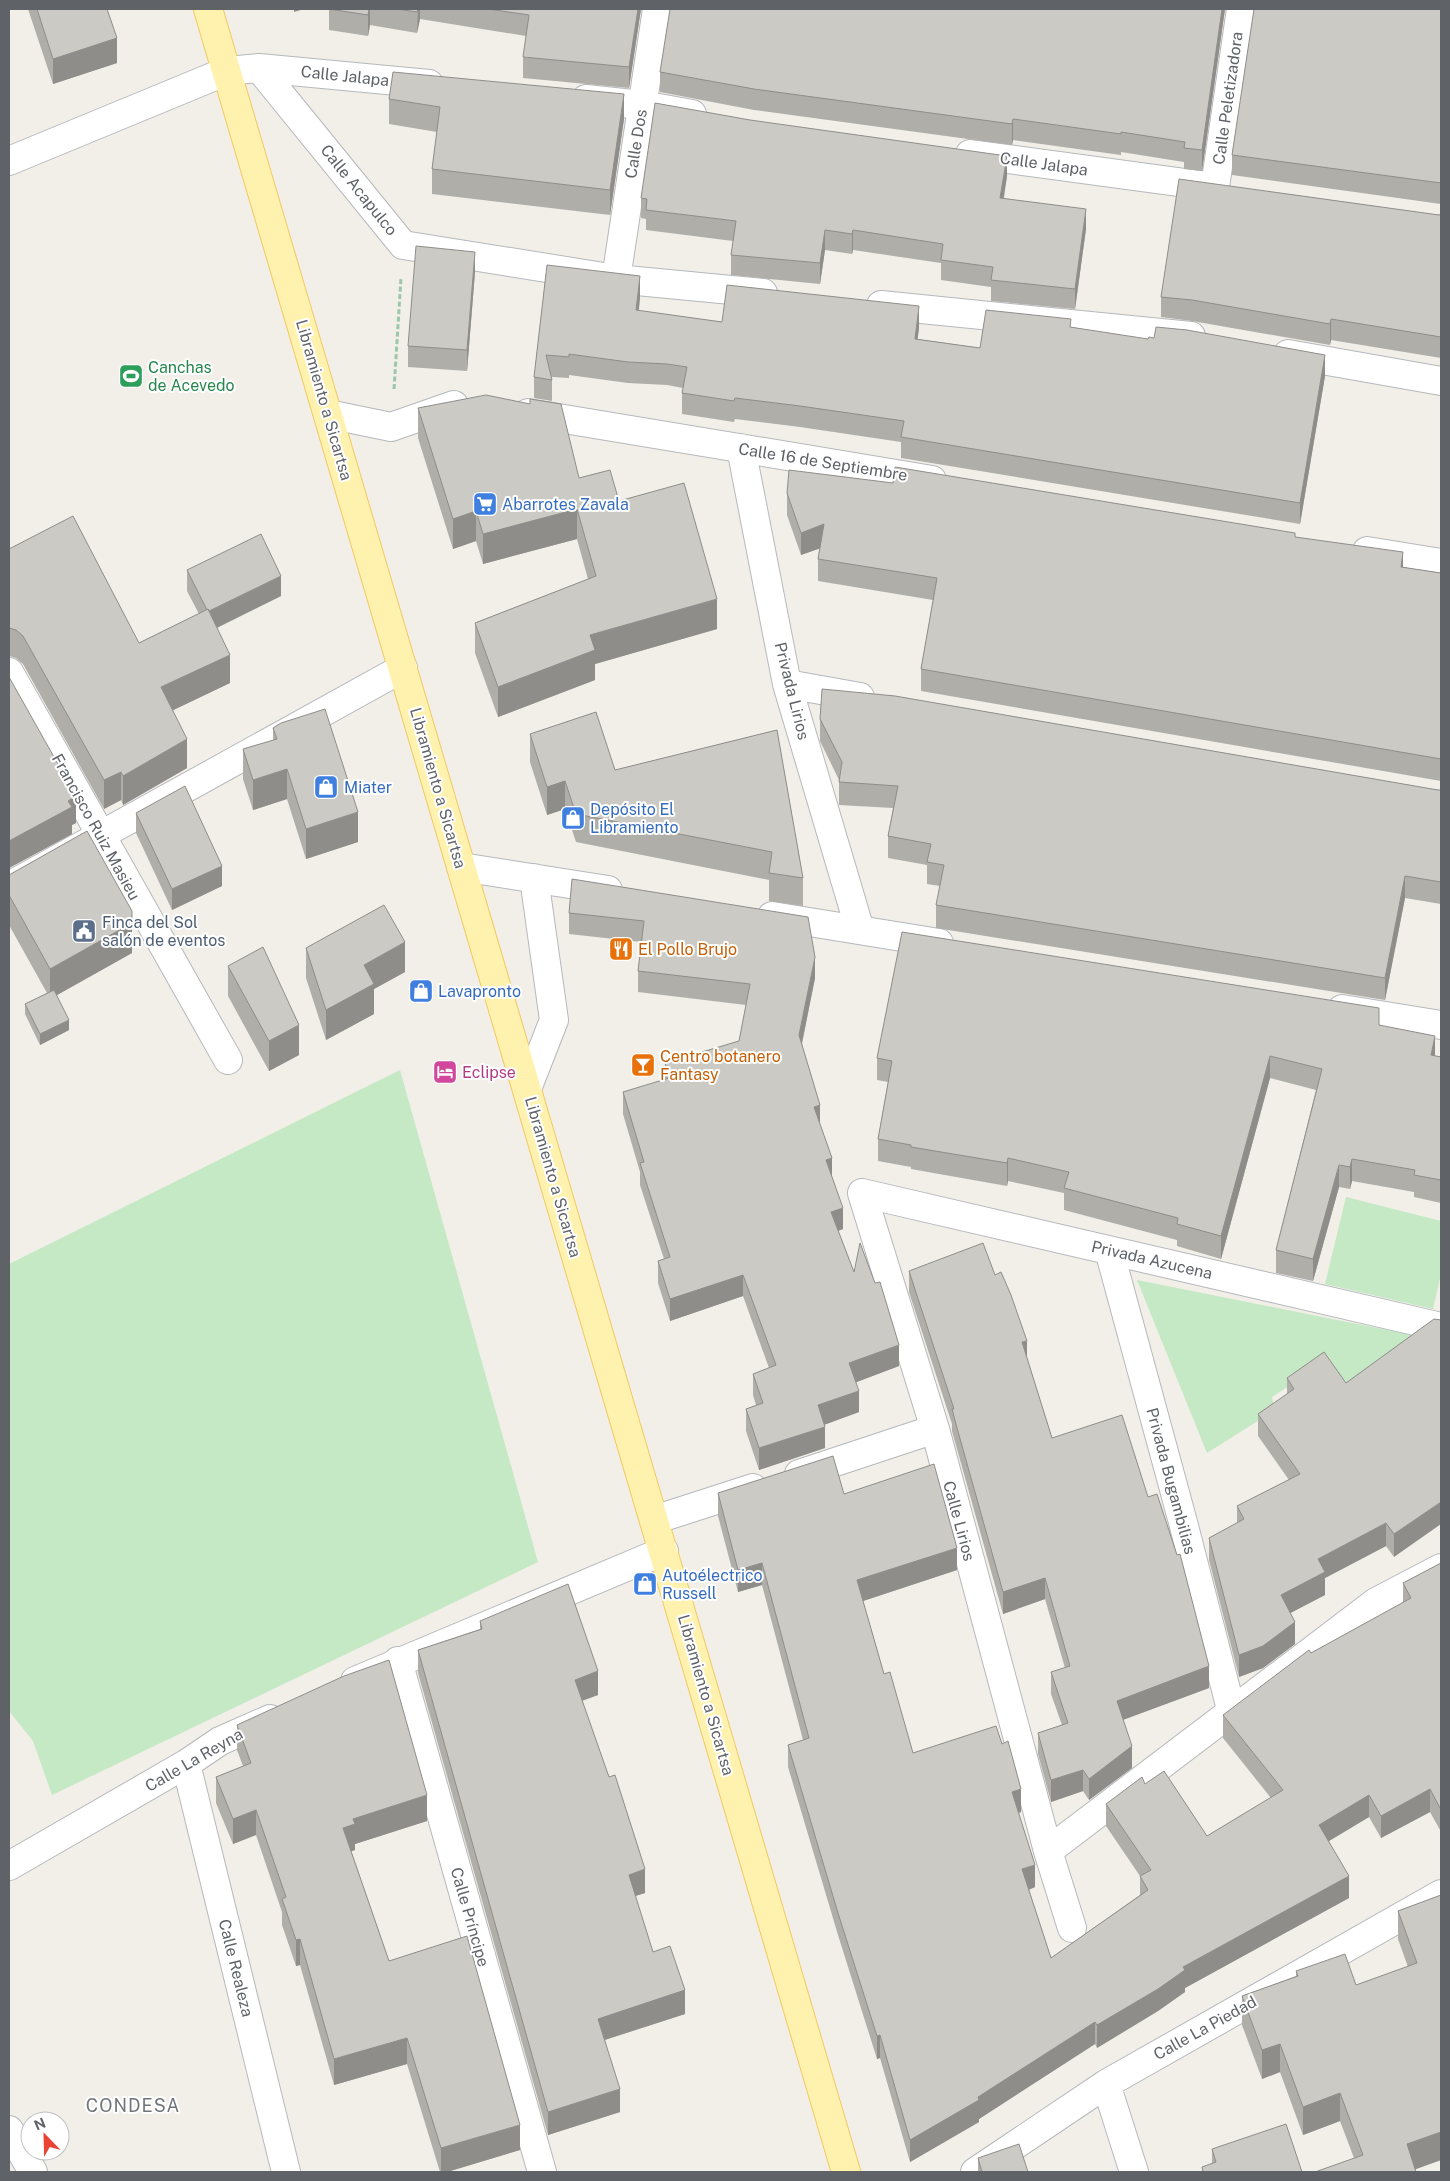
<svg xmlns="http://www.w3.org/2000/svg" width="1450" height="2181" font-family="'Public Sans',sans-serif">
  <style>
    .green { fill: #c5e8c5 }
    .lines { fill: none; stroke-linecap: round; stroke-linejoin: round }
    .minor-casing { stroke: #b5b8bc; stroke-width: 30 }
    .major-casing { stroke: #f2c960; stroke-width: 30 }
    .path { stroke: #9cc7a9; stroke-width: 3; stroke-dasharray: 5 2.5; stroke-linecap: butt }
    .minor { stroke: #fff; stroke-width: 28 }
    .major { stroke: #fff2af; stroke-width: 28 }
    .wall { fill: #afaea9 }
    .shaded-wall { fill: #8f8d8a }
    .building { fill: #cccac5; stroke: #8f8d8a }
    .labels { text-anchor: middle; dominant-baseline: central; stroke-width: 4; stroke-linejoin: round; paint-order: stroke }
    .street-label { font-size: 16px; fill: #5f6368; stroke: #fff }
    .leisure-label { font-size: 16px; fill: #27864d; stroke: #fff; text-anchor: start }
    .shop-label { font-size: 16px; fill: #366cbe; stroke: #fff; text-anchor: start }
    .service-label { font-size: 16px; fill: #4e5e75; stroke: #fff; text-anchor: start }
    .food-label { font-size: 16px; fill: #c56008; stroke: #fff; text-anchor: start }
    .hotel-label { font-size: 16px; fill: #b23c85; stroke: #fff; text-anchor: start }
    .neighbourhood-label { font-size: 18px; letter-spacing: 1px; fill: #70757a; stroke: #fff }
  </style>
  <rect width="100%" height="100%" fill="#f1efe8"/>
  <!-- green -->
  <path class="green" d="M400 1070 538 1562 52 1795 33 1741 9 1711V1264Z
    M1346 1197 1441 1221V1274L1433 1309 1325 1284Z
    M1137 1280 1417 1336 1367 1411 1328 1361 1272 1397 1275 1410 1207 1453Z"/>
  <g class="lines">
    <defs>
      <path id="minor" d="M259 68 403 245 616 279 763 293
        M586 99 642 105 692 114
        M970 154 1215 187
        M9 161 227 71 259 68 429 84
        M1215 187 1241 9
        M616 279 657 9
        M881 305 1191 336
        M1288 354 1441 381
        M528 413 932 480
        M328 414 391 427 454 405
        M741 448 787 684 860 930
        M1367 551 1441 563
        M9 672 228 1060
        M787 684 860 697
        M461 867 608 890
        M9 886 403 668
        M772 916 939 943
        M1342 1009 1441 1025
        M527 1089 554 1020 534 878
        M862 1193 935 1429 1048 1851 1072 1928
        M862 1193 1441 1327
        M1109 1250 1184 1526 1232 1713
        M799 1474 935 1429
        M654 1520 753 1488
        M398 1661 542 2172
        M355 1681 664 1551
        M186 1764 286 2172
        M1048 1851 1376 1602 1441 1568
        M9 1866 186 1764 220 1741 270 1719
        M1106 2084 1134 2172
        M9 2130 33 2172
        M975 2172 1106 2084 1441 1894"/>
      <path id="major" d="M208 9 846 2172"/>
    </defs>
    <!-- minor casing -->
    <use href="#minor" class="minor-casing"/>
    <!-- major casing -->
    <use href="#major" class="major-casing"/>
    <!-- path -->
    <path class="path" d="M394 389 401 278"/>
    <!-- minor -->
    <use href="#minor" class="minor"/>
    <!-- major -->
    <use href="#major" class="major"/>
  </g>
  <!-- wall -->
  <path class="wall" d="M28 9H107L117 63 53 84Z
    M329 9H641L629 88 523 78V57L526 36 420 19 417 33 370 25 368 36 329 30Z
    M1225 9 1202 171 1184 169V162L1121 152V155L1013 140 1012 145 754 110 660 92V72Z
    M1441 9V204L1232 175V155Z
    M389 99 624 119 610 215 432 194V169L437 132 389 124Z
    M1007 176 1004 198 1086 229 1075 309 991 301V287L941 280V263L853 250 852 254 825 250 820 284 731 275V255L733 241 646 230V219L641 218V198Z
    M1441 214V358L1331 340 1330 345 1192 321 1161 317V297Z
    M547 265 640 297 639 311 722 322 919 328 917 339 980 348 1071 327 1325 376 1300 524 901 458V442L800 427 735 419 734 422 682 414V393L683 388 667 385 628 383 569 375V378L552 377V401L534 398V377Z
    M475 272 467 371 408 367V346Z
    M418 408 579 478 619 501 717 629 595 664V680L498 717 475 653V623L588 579 577 539 483 564 476 541 453 549 418 438Z
    M787 493 1295 537 1403 567 1441 573V781L921 691V669L933 600 818 581V559L820 548 801 555 787 515Z
    M9 549 139 643 199 614 187 591V570L281 596 217 628 230 683 173 710 187 768 123 805 121 800 104 809 23 664 16 658 9 656Z
    M9 677 76 823 72 825V834L9 868Z
    M820 719 1441 790V904L1405 898 1385 1000 936 928V905L940 886 927 884V865L888 858V836L893 808 839 805V780L820 741Z
    M273 728 358 842 306 859 287 799 253 810 243 779V749L273 740Z
    M777 730 803 878V906L769 901V880L576 842 565 809 547 815 530 762V734L615 770Z
    M136 813 222 886 172 910 136 833Z
    M9 875 132 953 57 995 69 1030 40 1045 25 1014V1004L47 993 9 925Z
    M572 879 815 978 802 1044 843 1229 838 1231 854 1272 899 1366 856 1382 859 1412 824 1425 825 1448 759 1470 746 1431V1409L756 1405 753 1395V1374L769 1368 743 1296 670 1321 658 1283V1261L664 1259 640 1185V1172L623 1114V1092L665 1080V1063L739 1041 746 1005 638 992V971L641 942 569 934V913Z
    M306 948 405 972 374 989V1014L326 1040 306 978Z
    M228 966 299 1055 269 1071 228 996Z
    M1379 1025 1435 1056 1441 1057V1203L1414 1197V1192L1352 1181 1350 1189 1339 1187 1313 1281 1276 1273V1250L1316 1090 1270 1078 1221 1259 1177 1246V1240L1064 1210V1193L1008 1181 1007 1186 911 1169V1167L878 1161V1139L888 1082 877 1080V1058Z
    M909 1271 995 1275 1027 1358 1052 1438 1209 1688 1123 1720 1132 1768 1089 1800 1083 1791 1051 1802 1038 1754V1733L1062 1725 1051 1694V1672L1065 1668 1045 1599 1003 1614 952 1431V1424L909 1292Z
    M1441 1320 1394 1557 1386 1546 1325 1578V1595L1290 1613 1295 1644 1263 1668 1239 1677 1209 1560V1538L1237 1523V1506L1289 1480 1258 1436V1414L1287 1394V1378L1346 1383Z
    M718 1493 844 1494 957 1570 863 1601 884 1674 913 1753 1021 1812 1019 1813 1035 1887 1029 1890 1051 1958 1140 1895V1876L1106 1826V1804L1145 1784 1207 1836 1271 1798 1223 1738V1715L1311 1653 1403 1603V1583L1441 1563 1440 1830 1430 1812 1381 1838 1369 1817 1329 1841 1349 1898 1185 1988V1992L1158 2011 1097 2048 1095 2044 979 2119V2122L910 2162 880 2058 877 2059 838 1935 788 1767V1745L803 1740 762 1585 738 1592 718 1516Z
    M480 1621 598 1695 582 1701 645 1893 635 1896 653 1952 685 2014 605 2040 620 2112 548 2135 418 1673V1650L480 1629Z
    M237 1725 427 1821 355 1844V1850L351 1851 389 1961 520 2150 447 2172H440L407 2064 334 2085 300 1965 296 1966 282 1925V1912L256 1835 233 1844 216 1803V1777L243 1766 237 1750Z
    M1441 1895V2160L1415 2169 1354 2158 1340 2121 1303 2135 1280 2072 1262 2079 1242 2025V1996L1296 1976V1971L1356 1985 1408 1967 1398 1939V1911Z
    M1212 2149 1302 2172H1202V2167L1212 2164Z
    M978 2158 1028 2172H978Z"/>
  <!-- shaded-wall -->
  <path class="shaded-wall" d="M294 9H304L294 12Z
    M369 9H370V25L368 36V15Z
    M418 9H420V19L417 33Z
    M638 9H641L629 88V67Z
    M1222 9H1225L1202 171V150Z
    M117 38V63L53 84V59Z
    M624 94V119L610 215V190Z
    M1013 119V140L1012 145V124Z
    M1007 156V176L1000 218V198Z
    M1086 209V229L1075 309V289Z
    M825 230V250L820 284V263Z
    M853 230V250L852 254V234Z
    M475 252V272L467 371V350Z
    M640 276V297L636 331V310Z
    M919 306V328L915 360V339Z
    M1331 319V340L1330 345V324Z
    M1325 355V376L1300 524V503Z
    M577 509V539L483 564V534Z
    M476 511V541L453 549V519Z
    M824 524V547L801 555V533Z
    M1403 552V575L1401 567Z
    M281 576V596L208 632V612Z
    M717 599V629L595 664V680L498 717V687L590 635Z
    M230 655V683L161 716V687Z
    M187 739V768L123 805V776Z
    M287 769V799L253 810V780Z
    M121 772V800L104 809V780Z
    M565 781V809L547 815V787Z
    M76 796V823L72 825V834L9 868V841L68 801Z
    M358 812V842L306 859V829Z
    M222 866V886L172 910V889Z
    M1405 876V898L1385 1000V978Z
    M132 923V953L50 999V969Z
    M405 942V972L374 989V1014L326 1040V1010L364 965Z
    M815 957V978L799 1057V1035Z
    M69 1020V1030L40 1045V1034Z
    M299 1025V1055L269 1071V1041Z
    M1435 1036V1058L1431 1055Z
    M1270 1056V1078L1221 1259V1236Z
    M820 1105V1127L814 1107Z
    M832 1158V1180L826 1160Z
    M1008 1158V1181L1007 1186V1163Z
    M1352 1159V1181L1350 1189V1167Z
    M1339 1165V1187L1313 1281V1259Z
    M843 1208V1229L831 1233V1212Z
    M743 1275V1296L670 1321V1299Z
    M1027 1341V1362L1022 1342Z
    M899 1345V1366L849 1385V1363Z
    M859 1391V1412L818 1427V1405Z
    M825 1427V1448L759 1470V1448Z
    M1441 1502V1524L1394 1557V1534Z
    M1386 1523V1546L1325 1578V1595L1281 1618V1595L1318 1559Z
    M957 1548V1570L857 1603V1580Z
    M762 1563V1585L738 1592V1570Z
    M1045 1578V1599L1003 1614V1592Z
    M1295 1622V1644L1263 1668 1239 1677V1655Z
    M1209 1666V1688L1117 1722V1701Z
    M598 1671V1695L575 1703V1680Z
    M1132 1746V1768L1089 1800V1779Z
    M1083 1770V1791L1051 1802V1780Z
    M1021 1789V1812L1012 1815V1792Z
    M1430 1789V1812L1381 1838V1816Z
    M427 1795V1821L355 1844V1850L343 1854V1828L353 1819Z
    M1369 1795V1817L1319 1847V1825Z
    M1440 1808H1441V1830H1440Z
    M256 1810V1835L233 1844V1819Z
    M1035 1865V1887L1022 1892V1869Z
    M645 1869V1893L629 1898V1875Z
    M1349 1876V1898L1185 1988V1992L1158 2011 1097 2048V2025L1183 1967Z
    M300 1939V1965L296 1966V1940Z
    M685 1990V2014L598 2042V2019Z
    M1095 2022V2044L979 2119V2122L910 2162V2140L978 2097Z
    M880 2035V2058L877 2059V2036Z
    M407 2038V2064L334 2085V2059Z
    M1280 2044V2072L1262 2079V2050Z
    M620 2089V2112L548 2135V2112Z
    M1340 2093V2121L1303 2135V2107Z
    M520 2125V2150L447 2172H441V2148Z
    M1441 2132V2160L1408 2172 1407 2144Z"/>
  <!-- building -->
  <path class="building" d="M37 9H107L117 38 53 59Z
    M329 9H369L368 15Z
    M397 9H418L417 12Z
    M488 9H638L629 67 523 57 529 15Z
    M670 9H1222L1202 150 1184 148 1185 142 1121 132V134L1013 119 1012 124 754 89 660 72Z
    M1254 9H1441V183L1232 155Z
    M393 72 624 94 610 190 432 169 440 107 389 99Z
    M655 103 750 120 1007 156 1000 198 1086 209 1075 289 991 280 993 267 941 260 943 244 853 230 852 234 825 230 820 263 731 255 736 221 646 210 647 199 641 198Z
    M1179 179 1439 215 1441 214V337L1331 319 1330 324 1192 300 1161 297Z
    M416 246 475 252 467 350 408 346Z
    M547 265 640 276 636 310 722 322 727 285 919 306 915 339 980 348 986 310 1071 319 1070 327 1148 339 1149 337 1154 338 1156 327 1187 330 1325 355 1300 503 901 437 904 421 800 406 735 398 734 401 682 393 687 367 667 364 628 362 569 354V357L546 355 552 380 534 377Z
    M486 395 530 404V399L561 404 579 478 610 470 619 501 684 483 717 599 590 635 595 650 498 687 475 623 596 576 577 509 483 534 476 511 453 519 418 408Z
    M895 467 1295 533V537L1403 552 1401 567 1441 573V759L921 669 937 578 818 559 824 524 801 533 787 493 789 470 893 483Z
    M73 516 139 643 208 609 230 655 161 687 187 739 123 776 121 772 104 780 23 636 16 630 9 628V549Z
    M261 534 281 576 209 611 208 609 207 610 187 570Z
    M9 677 76 796 68 801 72 807 9 841Z
    M822 689 895 696 1438 790H1441V882L1405 876 1385 978 936 905 944 865 927 862 931 844 888 836 898 786 839 782 842 762 820 719Z
    M325 709 358 812 306 829 287 769 253 780 243 749 277 739 273 728 281 723Z
    M596 712 615 770 777 730 803 878 769 873 772 852 576 814 565 781 547 787 530 734Z
    M185 786 222 866 172 889 136 813Z
    M87 831 132 911V923L50 969 9 895V875Z
    M572 879 808 917 815 957 799 1035 820 1105 814 1107 832 1158 826 1160 843 1208 831 1212 854 1272 860 1243 875 1283 880 1282 899 1345 849 1363 859 1391 818 1405 825 1427 759 1448 746 1409 763 1403 753 1374 776 1365 743 1275 670 1299 658 1261 670 1257 640 1163 644 1162 623 1092 669 1078 665 1063 739 1041 750 984 638 971 644 921 569 913Z
    M384 905 405 942 364 965 374 984 326 1010 306 948Z
    M902 932 1379 1008V1025L1435 1036 1431 1055 1441 1057V1180L1414 1175 1415 1170 1352 1159 1350 1167 1339 1165 1313 1259 1276 1250 1322 1069 1270 1056 1221 1236 1177 1224 1178 1218 1064 1188 1069 1172 1008 1158 1007 1163 911 1147V1145L878 1139 892 1061 877 1058Z
    M263 947 299 1025 269 1041 228 966Z
    M54 990 69 1020 40 1034 25 1004Z
    M983 1243 995 1275 1001 1272 1011 1295 1027 1341 1022 1342 1052 1438 1122 1415 1148 1497 1157 1494 1177 1555 1180 1554 1209 1666 1117 1701 1132 1746 1089 1779 1083 1770 1051 1780 1038 1733 1068 1723 1051 1672 1070 1666 1045 1578 1003 1592 957 1428 952 1409H954L909 1271Z
    M1434 1319 1441 1320V1502L1394 1534 1386 1523 1318 1559 1325 1572 1281 1595 1295 1622 1263 1646 1239 1655 1209 1538 1244 1519 1237 1506 1300 1474 1258 1414 1294 1389 1287 1378 1324 1352 1346 1383Z
    M833 1456 844 1494 934 1464 957 1548 857 1580 884 1674 890 1672 913 1753 996 1726 1002 1744 1008 1741 1021 1789 1012 1792 1035 1865 1022 1869 1051 1958 1148 1890 1140 1876 1151 1870 1106 1804 1142 1777 1145 1784 1164 1771 1207 1836 1283 1790 1223 1715 1309 1650 1311 1653 1411 1598 1403 1583 1441 1563V1808H1440L1430 1789 1381 1816 1369 1795 1319 1825 1349 1876 1183 1967 1185 1970 1158 1989 1097 2025 1095 2022 978 2097 979 2100 910 2140 880 2035 877 2036 838 1913 788 1745 809 1738 762 1563 738 1570 718 1493Z
    M568 1584 598 1671 575 1680 609 1777 615 1775 645 1869 629 1875 653 1952 670 1946 685 1990 598 2019 620 2089 548 2112 418 1650 482 1629 480 1621Z
    M389 1660 427 1795 353 1819 355 1824 343 1828 389 1961 467 1936 520 2125 441 2148 407 2038 334 2059 300 1939 296 1940 282 1899 286 1897 256 1810 233 1819 216 1777 251 1763 237 1725 344 1676Z
    M1441 1895V2132L1407 2144 1416 2172H1315L1363 2155 1340 2093 1303 2107 1280 2044 1262 2050 1242 1996 1298 1976 1296 1971 1345 1954 1356 1985 1417 1963 1398 1911Z
    M1286 2124 1302 2172H1203L1202 2167 1216 2162 1212 2149Z
    M1019 2144 1028 2172H982L978 2158Z"/>
  <!-- icons -->
  <defs>
    <symbol id="stadium-square" viewBox="-11 -11 22 22"><rect x="-9" y="-9" width="18" height="18" rx="4" fill="#2e9e5b" stroke="#fff"/><path d="M0-5a6.5 5 0 1 0 0 10a6.5 5 0 1 0 0-10ZM-3.5-1.8h7v3.6h-7Z" fill="#fff"/></symbol>
    <symbol id="supermarket-square" viewBox="-11 -11 22 22"><rect x="-9" y="-9" width="18" height="18" rx="4" fill="#3f7fe0" stroke="#fff"/><path d="M-6-5.5h2.5l.6 2H6L4.5 2H-2.5L-4.4-4H-6ZM-1.5 3.2a1.3 1.3 0 1 0 .1 0ZM3 3.2a1.3 1.3 0 1 0 .1 0Z" fill="#fff"/></symbol>
    <symbol id="shop-square" viewBox="-11 -11 22 22"><rect x="-9" y="-9" width="18" height="18" rx="4" fill="#3f7fe0" stroke="#fff"/><path d="M-5-2.5h2.3a2.7 3.5 0 0 1 5.4 0H5L5.5 6h-11ZM-1.5-2.5h3a1.5 2.3 0 0 0-3 0Z" fill="#fff"/></symbol>
    <symbol id="civic-square" viewBox="-11 -11 22 22"><rect x="-9" y="-9" width="18" height="18" rx="4" fill="#5c6f8a" stroke="#fff"/><path d="M-.6-6.5H3V-4.5H.6V-3L4-1V1h2V6H-6V1h2V-1L-.6-3ZM-1.2 2.5V6h2.4V2.5Z" fill="#fff"/></symbol>
    <symbol id="restaurant-square" viewBox="-11 -11 22 22"><rect x="-9" y="-9" width="18" height="18" rx="4" fill="#e8710a" stroke="#fff"/><path d="M-5-6h1v4h1v-4h1v4h1v-4h1v5L-1.5 .5V6h-2V.5L-5-1ZM5-6V6H3V1.5H1.5Q1.5-4 5-6Z" fill="#fff"/></symbol>
    <symbol id="bar-square" viewBox="-11 -11 22 22"><rect x="-9" y="-9" width="18" height="18" rx="4" fill="#e8710a" stroke="#fff"/><path d="M-6-5H6L.8 .8V4.5H3.5V6h-7V4.5H-.8V.8Z" fill="#fff"/></symbol>
    <symbol id="hotel-square" viewBox="-11 -11 22 22"><rect x="-9" y="-9" width="18" height="18" rx="4" fill="#d1479c" stroke="#fff"/><path d="M-6-4.5h1.5V1H6V5H4.5V3h-9V5H-6ZM-4 0a1.8 1.8 0 1 1 3.6 0ZM.5 0V-2.5h3Q6-2.5 6 0Z" fill="#fff"/></symbol>
  </defs>
  <g fill-rule="evenodd">
    <use href="#stadium-square" x="117" y="362" width="28" height="28"/>
    <use href="#supermarket-square" x="471" y="490" width="28" height="28"/>
    <use href="#shop-square" x="312" y="773" width="28" height="28"/>
    <use href="#shop-square" x="559" y="804" width="28" height="28"/>
    <use href="#civic-square" x="70" y="917" width="28" height="28"/>
    <use href="#restaurant-square" x="607" y="935" width="28" height="28"/>
    <use href="#shop-square" x="407" y="977" width="28" height="28"/>
    <use href="#bar-square" x="629" y="1051" width="28" height="28"/>
    <use href="#hotel-square" x="431" y="1058" width="28" height="28"/>
    <use href="#shop-square" x="631" y="1570" width="28" height="28"/>
  </g>
  <g class="labels">
    <!-- street labels -->
    <g class="street-label">
      <text transform="translate(345 76) rotate(6)">Calle Jalapa</text>
      <text transform="translate(1228 98) rotate(-82)">Calle Peletizadora</text>
      <text transform="translate(636 144) rotate(-81)">Calle Dos</text>
      <text transform="translate(1044 164) rotate(8)">Calle Jalapa</text>
      <text transform="translate(359 190) rotate(51)">Calle Acapulco</text>
      <text transform="translate(324 400) rotate(74)">Libramiento a Sicartsa</text>
      <text transform="translate(823 462) rotate(9)">Calle 16 de Septiembre</text>
      <text transform="translate(792 691) rotate(76)">Privada Lirios</text>
      <text transform="translate(438 788) rotate(74)">Libramiento a Sicartsa</text>
      <text transform="translate(96 827) rotate(61)">Francisco Ruiz Masieu</text>
      <text transform="translate(553 1177) rotate(74)">Libramiento a Sicartsa</text>
      <text transform="translate(1152 1260) rotate(13)">Privada Azucena</text>
      <text transform="translate(1171 1481) rotate(75)">Privada Bugambilias</text>
      <text transform="translate(959 1521) rotate(75)">Calle Lirios</text>
      <text transform="translate(706 1695) rotate(74)">Libramiento a Sicartsa</text>
      <text transform="translate(194 1760) rotate(-30)">Calle La Reyna</text>
      <text transform="translate(470 1917) rotate(74)">Calle Príncipe</text>
      <text transform="translate(236 1968) rotate(76)">Calle Realeza</text>
      <text transform="translate(1205 2028) rotate(-29)">Calle La Piedad</text>
    </g>
    <!-- leisure labels -->
    <g class="leisure-label">
      <text x="148" y="367">Canchas<tspan x="148" dy="18">de Acevedo</tspan></text>
    </g>
    <!-- shop labels -->
    <g class="shop-label">
      <text x="502" y="504">Abarrotes Zavala</text>
      <text x="344" y="787">Miater</text>
      <text x="590" y="809">Depósito El<tspan x="590" dy="18">Libramiento</tspan></text>
      <text x="438" y="991">Lavapronto</text>
      <text x="662" y="1575">Autoélectrico<tspan x="662" dy="18">Russell</tspan></text>
    </g>
    <!-- service labels -->
    <g class="service-label">
      <text x="102" y="922">Finca del Sol<tspan x="102" dy="18">salón de eventos</tspan></text>
    </g>
    <!-- food labels -->
    <g class="food-label">
      <text x="638" y="949">El Pollo Brujo</text>
      <text x="660" y="1056">Centro botanero<tspan x="660" dy="18">Fantasy</tspan></text>
    </g>
    <!-- hotel labels -->
    <g class="hotel-label">
      <text x="462" y="1072">Eclipse</text>
    </g>
    <!-- neighbourhood labels -->
    <g class="neighbourhood-label">
      <text x="133" y="2105">CONDESA</text>
    </g>
  </g>
  <!-- border -->
  <rect width="1450" height="2181" fill="none" stroke="#5f6368" stroke-width="20"/>
  <!-- north arrow -->
  <g transform="translate(45 2136) rotate(337)"><circle r="24" fill="#ffffff" stroke="#bfc1c3"/>
  <path d="M0-4L9 19L0 12L-9 19Z" fill="#ea4335"/>
  <text y="-8" font-size="14" font-weight="bold" text-anchor="middle" fill="#5f6368">N</text>
  </g>
</svg>
